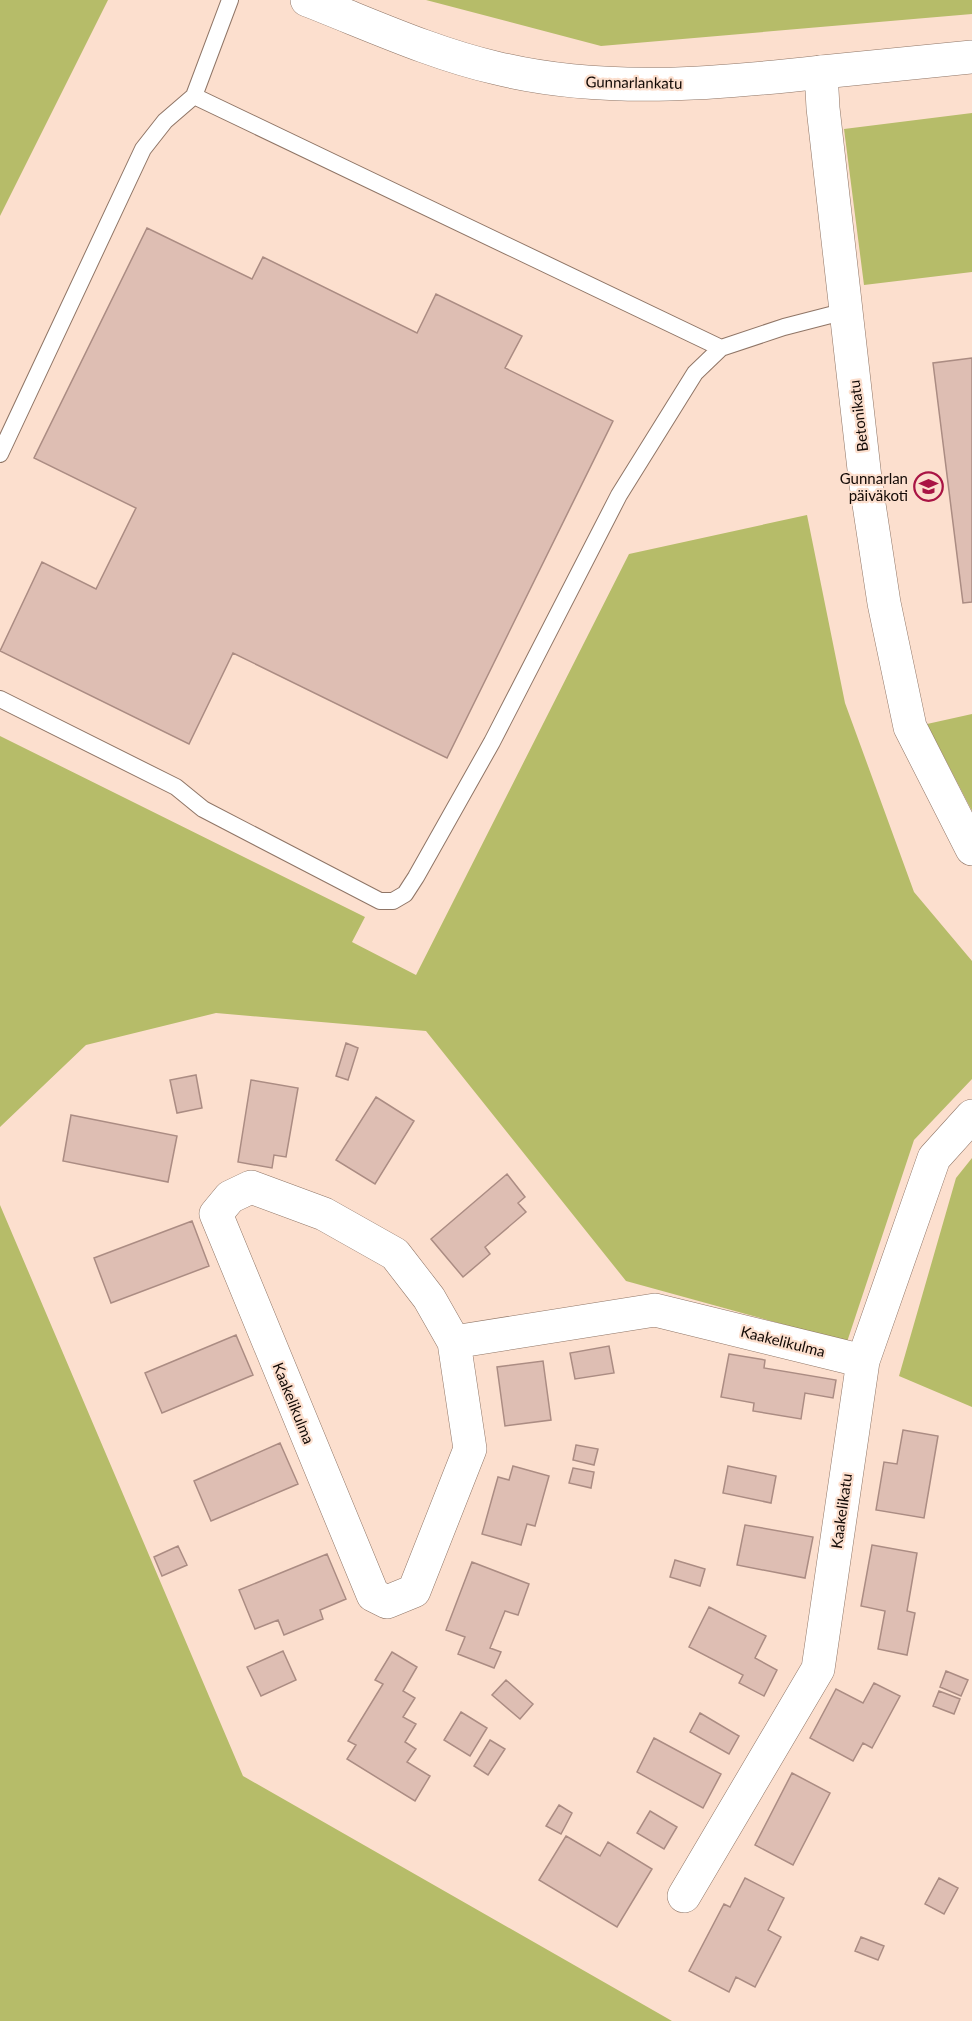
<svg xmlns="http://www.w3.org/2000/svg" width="972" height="2021" font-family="Lato,sans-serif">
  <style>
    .forest { fill: #b6bc69 }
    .building { fill: #debeb3; stroke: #ab8c83; stroke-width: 1.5 }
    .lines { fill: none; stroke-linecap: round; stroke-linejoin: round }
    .service-casing { stroke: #8f7566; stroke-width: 18 }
    .minor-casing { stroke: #8f7566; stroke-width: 34 }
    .tertiary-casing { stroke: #8f7566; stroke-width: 34 }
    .service { stroke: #fff; stroke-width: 16 }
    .minor { stroke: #fff; stroke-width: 33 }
    .tertiary { stroke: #fff; stroke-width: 33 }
    .labels { text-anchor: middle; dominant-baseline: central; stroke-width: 4.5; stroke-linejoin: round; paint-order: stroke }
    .street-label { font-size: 15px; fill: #120905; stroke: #fcdfce }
    .poi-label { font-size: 15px; fill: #120905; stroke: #fcdfce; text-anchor: end }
  </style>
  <rect width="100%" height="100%" fill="#fcdfce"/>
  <!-- forest -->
  <path class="forest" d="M0 0H108L0 216Z
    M426 0H972V14L601 46Z
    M972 113V272L864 285 844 129Z
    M807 515 845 703 914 892 972 961V1079L914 1140 847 1342 626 1281 426 1031 216 1013 86 1045 0 1127V736L365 917 352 942 416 975 629 554Z
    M972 714V811L927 724Z
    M972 1158V1407L899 1376 956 1178Z
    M0 1205 243 1776 672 2021H0Z"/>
  <!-- building -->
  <path class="building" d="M147 228 252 279 263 257 417 333 436 294 522 336 505 368 613 421 447 758 233 653 189 744 0 651 42 562 96 589 136 508 34 458Z
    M972 358V602L963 603 933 363Z
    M346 1043 358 1048 348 1080 336 1076Z
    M196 1075 202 1108 177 1113 170 1080Z
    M251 1080 298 1088 286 1157 274 1155 272 1168 238 1162Z
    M376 1097 414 1121 375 1184 336 1160Z
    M71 1115 177 1136 168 1182 63 1161Z
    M507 1174 525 1197 518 1203 526 1212 485 1247 490 1254 463 1277 431 1239Z
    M192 1221 209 1266 111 1303 94 1258Z
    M236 1335 253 1375 162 1413 145 1373Z
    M609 1346 614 1373 575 1379 570 1353Z
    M729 1354 765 1360 764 1368 836 1380 833 1398 805 1393 801 1419 753 1411 754 1403 721 1397Z
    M543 1361 551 1420 505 1426 497 1367Z
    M903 1430 938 1436 924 1518 876 1510 884 1462 897 1464Z
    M280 1443 298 1484 211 1521 194 1481Z
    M576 1445 598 1449 594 1465 573 1460Z
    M513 1466 549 1476 535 1526 527 1524 521 1545 482 1534 498 1477 509 1480Z
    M728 1466 776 1476 771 1503 723 1493Z
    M573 1468 594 1472 591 1488 569 1483Z
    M745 1525 813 1537 805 1578 737 1565Z
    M872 1545 917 1553 907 1611 915 1613 907 1655 878 1649 885 1611 861 1606Z
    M178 1546 187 1565 162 1576 154 1557Z
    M327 1554 346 1599 320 1610 323 1619 284 1635 278 1620 255 1629 239 1590Z
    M675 1560 705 1569 700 1586 670 1577Z
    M472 1562 529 1584 518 1615 505 1611 490 1648 501 1652 494 1668 458 1654 465 1637 446 1630Z
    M709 1607 766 1636 755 1658 777 1670 764 1696 739 1683 743 1675 689 1647Z
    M283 1651 296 1680 261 1696 247 1667Z
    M392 1652 417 1667 403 1691 415 1698 403 1717 416 1724 405 1742 416 1749 407 1762 430 1776 415 1801 347 1759 356 1745 348 1741 383 1684 375 1680Z
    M946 1671 968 1680 961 1696 940 1687Z
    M506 1680 533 1704 520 1719 492 1695Z
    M874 1683 900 1696 872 1748 863 1743 853 1761 810 1738 836 1689 863 1703Z
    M939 1691 960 1699 954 1714 933 1706Z
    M461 1712 487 1728 470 1756 444 1740Z
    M700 1713 739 1736 729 1754 690 1732Z
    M654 1738 721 1774 703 1808 637 1772Z
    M490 1740 505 1749 488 1775 474 1766Z
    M792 1773 830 1793 793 1865 755 1845Z
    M559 1805 572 1813 561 1834 546 1826Z
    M650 1811 677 1827 664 1849 637 1833Z
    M566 1836 600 1856 608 1842 652 1869 617 1927 539 1880Z
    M745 1878 784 1898 768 1930 781 1937 755 1987 736 1977 729 1992 689 1971 724 1904 730 1907Z
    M939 1878 958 1888 944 1914 925 1904Z
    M861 1937 884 1946 878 1960 855 1951Z"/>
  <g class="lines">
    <defs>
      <path id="service" d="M194 96 721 348
        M0 454 143 149 165 121 194 96 230 0
        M0 699 176 787 203 809 380 901H393L405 894 416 877 492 742 619 495 695 373 721 348 784 327 846 311"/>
      <path id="minor" d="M821 72 823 108 865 478 884 603 910 727 972 849
        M454 1342 429 1298 395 1254 324 1214 251 1187 230 1197 216 1214 373 1595 387 1602 414 1591 470 1449 454 1342 655 1310 863 1361
        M684 1896 818 1669 863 1361 934 1158 972 1116"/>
      <path id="tertiary" d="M307 0C369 24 431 53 496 68 602 94 715 84 822 72 872 67 922 62 972 57"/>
    </defs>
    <!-- service casing -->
    <use href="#service" class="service-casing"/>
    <!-- minor casing -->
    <use href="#minor" class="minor-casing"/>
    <!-- tertiary casing -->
    <use href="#tertiary" class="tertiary-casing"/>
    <!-- service -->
    <use href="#service" class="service"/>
    <!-- minor -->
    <use href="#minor" class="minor"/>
    <!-- tertiary -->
    <use href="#tertiary" class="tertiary"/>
  </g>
  <!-- icons -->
  <defs>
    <symbol id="school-ring" viewBox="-11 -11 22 22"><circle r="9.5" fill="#fcdfce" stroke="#a91444" stroke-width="1.5"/><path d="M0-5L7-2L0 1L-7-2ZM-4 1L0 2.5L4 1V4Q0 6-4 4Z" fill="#a91444"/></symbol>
  </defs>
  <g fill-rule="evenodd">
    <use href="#school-ring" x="912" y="470" width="33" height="33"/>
  </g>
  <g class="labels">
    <!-- street labels -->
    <g class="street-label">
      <text transform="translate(634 82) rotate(1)">Gunnarlankatu</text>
      <text transform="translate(858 416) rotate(-97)">Betonikatu</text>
      <text transform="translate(783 1341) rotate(14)">Kaakelikulma</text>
      <text transform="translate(294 1403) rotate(68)">Kaakelikulma</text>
      <text transform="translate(841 1511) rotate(-82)">Kaakelikatu</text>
    </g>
    <!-- poi labels -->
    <g class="poi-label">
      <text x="908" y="478">Gunnarlan<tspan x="908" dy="17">päiväkoti</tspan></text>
    </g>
  </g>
</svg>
